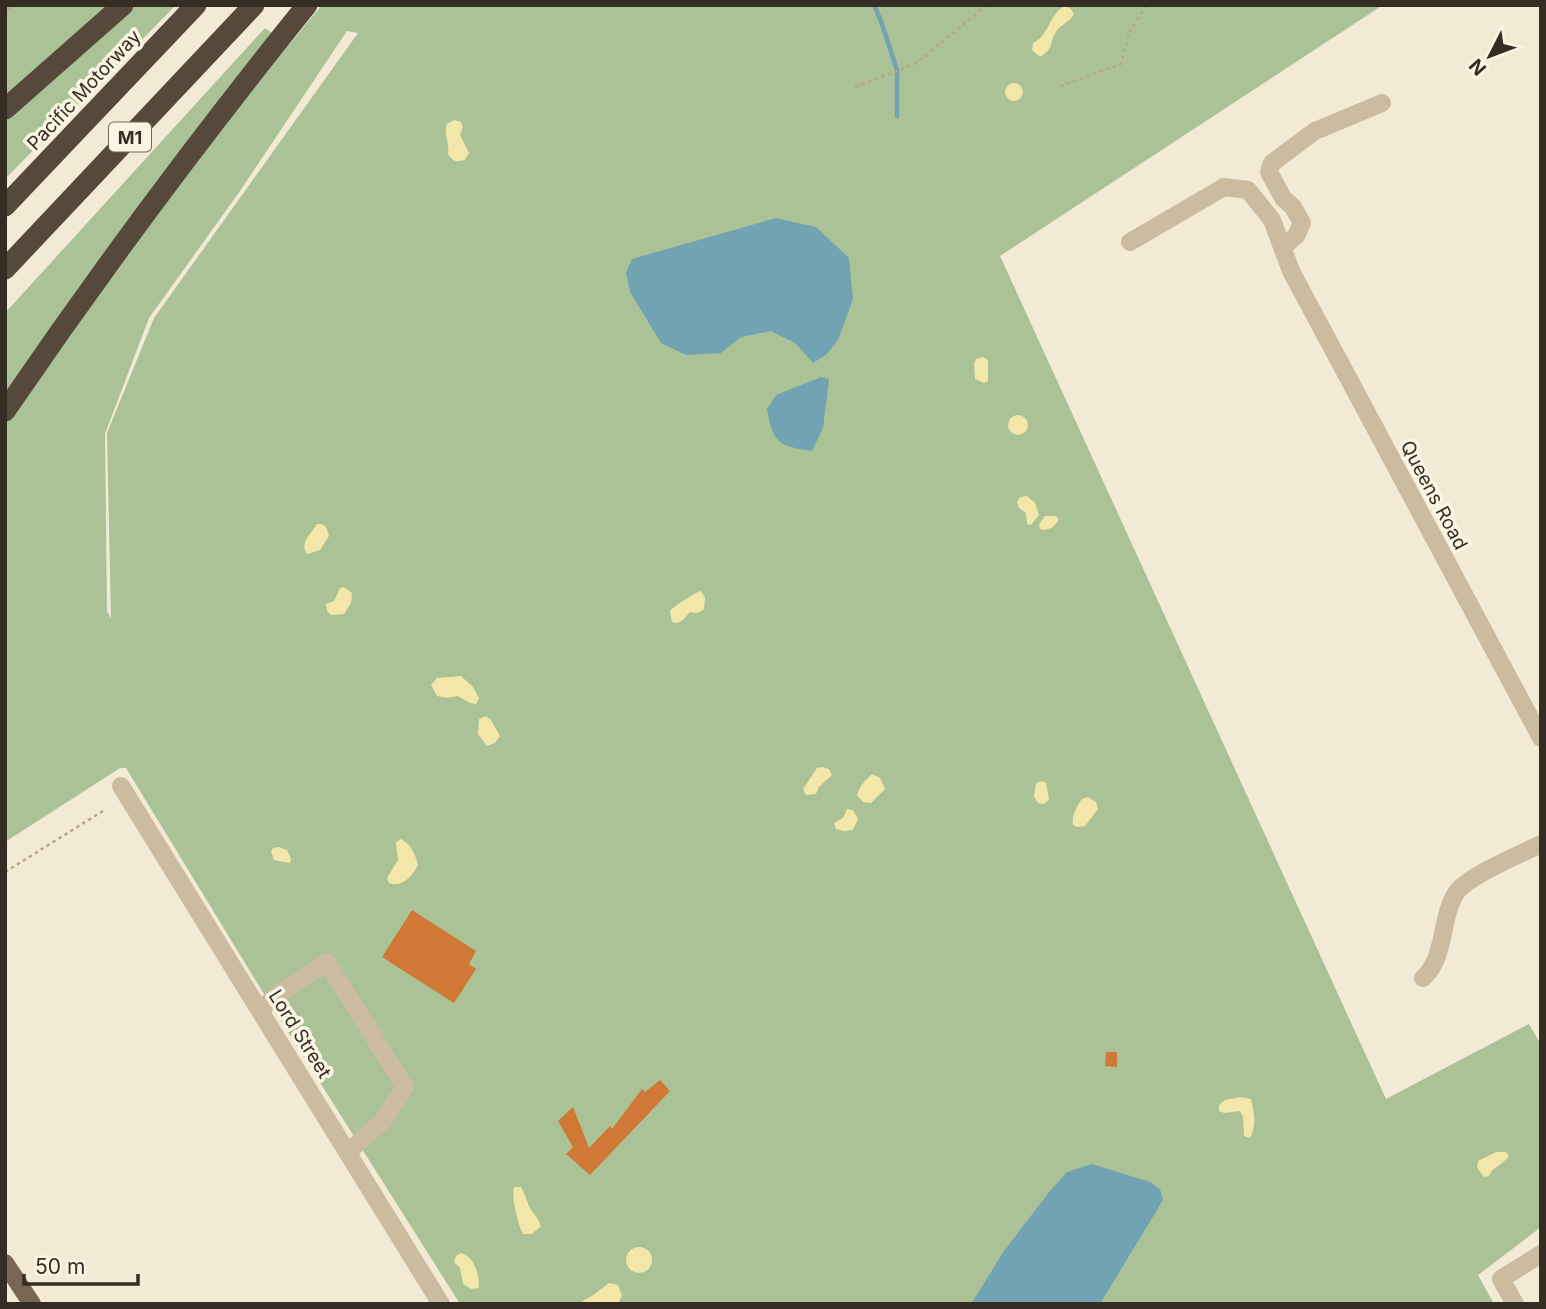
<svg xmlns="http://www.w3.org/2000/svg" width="1546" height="1309" font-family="Inter,sans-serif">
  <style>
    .green { fill: #aac295; fill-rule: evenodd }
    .sand { fill: #f2e6a8 }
    .water { fill: #72a3b2 }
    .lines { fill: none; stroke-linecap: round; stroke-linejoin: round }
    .stream { stroke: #72a3b2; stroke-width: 4.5 }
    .building { fill: #d07836 }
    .path { stroke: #b7a68b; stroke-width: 2.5; stroke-dasharray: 3.5 3.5; stroke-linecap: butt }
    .minor { stroke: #cbbca1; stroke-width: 18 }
    .major { stroke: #786754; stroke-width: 18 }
    .highway { stroke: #56483b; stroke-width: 21 }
    .labels { text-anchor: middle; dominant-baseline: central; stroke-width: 7; stroke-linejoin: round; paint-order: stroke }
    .shield { fill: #faf4e2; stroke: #70695d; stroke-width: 2 }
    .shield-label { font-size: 18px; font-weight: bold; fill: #352d24 }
    .street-label { font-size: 19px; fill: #352d24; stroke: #faf4e2 }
  </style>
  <rect width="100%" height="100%" fill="#f3ead5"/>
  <!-- green -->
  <path class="green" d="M5 5H176L5 179Z
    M322 5H1383L1000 256 1386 1099 1529 1024 1541 1045V1227L1478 1275 1494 1304H460L259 986 126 768H120L5 842V313L265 28 289 45ZM347 31 358 33 154 318 107 433 111 619 107 611 105 434 149 318 240 191Z"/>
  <!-- sand -->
  <path class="sand" d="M1066 6 1071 9 1074 14C1069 23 1061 24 1056 32 1049 42 1055 48 1040 57L1032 50 1033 43C1036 41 1040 39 1042 36 1050 27 1053 10 1066 6Z
    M1005 92a9 9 0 1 1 18 0a9 9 0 1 1-18 0Z
    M454 120 461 122 463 127 460 135 469 153 465 160C456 162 453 162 448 154 450 143 443 134 447 124Z
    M983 357 988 360V381L984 383 975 379 974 364 976 359Z
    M1008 425a10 10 0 1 1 20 0a10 10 0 1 1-20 0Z
    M1027 496 1035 503 1039 515 1031 525 1027 524 1026 513 1019 508 1017 502 1020 497Z
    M1045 516H1056L1059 520 1052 528 1044 530 1040 529 1039 524Z
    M317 524H322L326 527 329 536 320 550 307 554C299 543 311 534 317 524Z
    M344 587 352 593 351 603 344 614 331 615 327 611 326 604 334 601 340 588Z
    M701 591 705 598 704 609 698 613 690 612 683 620 677 623 672 622 670 611C674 606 696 592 701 591Z
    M461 676 473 687 479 698 476 704 470 703 458 696 447 698 437 696 431 685 437 678Z
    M486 716 491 720 500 736 495 743 487 746 478 734 479 719Z
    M822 767 829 769 832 775 819 787 816 794 806 795 803 789 817 768Z
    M872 774 880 778 885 789 871 803 863 802 857 795C860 785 865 781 872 774Z
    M1042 781 1046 783 1049 800 1043 804 1038 803 1034 797 1036 783Z
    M1088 797 1096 802 1098 809 1085 826 1077 827 1073 825C1071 816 1077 806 1082 799Z
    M847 809 853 810 858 819 853 830 844 831 836 829 834 823 843 818Z
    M401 839C412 845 415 854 418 865 412 876 403 888 389 883L387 878 398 860 396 842Z
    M279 847 287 850 291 859 290 863 274 860 271 852 273 848Z
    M1240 1097 1251 1099C1254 1112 1257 1126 1250 1138L1244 1136 1243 1117 1240 1111 1224 1113 1219 1111V1105L1225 1100Z
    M1496 1152H1506L1509 1156C1503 1165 1493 1166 1489 1176L1484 1177 1477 1168 1478 1161Z
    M514 1187H521C525 1194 528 1205 531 1210 536 1217 537 1216 541 1226L532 1234H523C518 1225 511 1196 514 1187Z
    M626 1260a13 13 0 1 1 26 0a13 13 0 1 1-26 0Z
    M461 1253C475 1257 479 1274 479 1288L471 1289 463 1284 460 1268 454 1262 456 1256Z
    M609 1283 618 1285 622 1296 618 1303 577 1304 592 1296Z"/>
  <!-- water -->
  <path class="water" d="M776 218 816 227 849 258 853 299 838 340 826 355 813 363 795 343 771 331 741 337 721 353 686 355 661 343 630 292 626 273 632 259Z
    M821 377 829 379 823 428 812 451C778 446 773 443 767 409L776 395Z
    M1092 1164 1150 1182 1160 1189 1163 1200 1100 1304H971L1004 1251 1050 1191 1067 1172Z"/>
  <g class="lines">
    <!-- stream -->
    <path class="stream" d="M874 5 881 21 897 70V116"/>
  </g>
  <!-- building -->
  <path class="building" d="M412 910 476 951 469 964 476 969 454 1003 382 957Z
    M1106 1052H1117V1067L1105 1066Z
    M660 1080 670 1091 590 1175 566 1154 573 1147 558 1121 573 1107 589 1148 610 1126 612 1129 642 1089 645 1092Z"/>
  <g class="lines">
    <!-- path -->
    <path class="path" d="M5 15 12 5
      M1060 86 1121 64 1130 31 1147 5
      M855 87 915 64 987 5
      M5 872 103 811"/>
    <!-- minor -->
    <path class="minor" d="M1130 242 1224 187 1248 190 1272 220 1291 271 1541 738
      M1283 247 1296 236 1302 223 1293 207 1283 198 1269 172 1272 163 1315 131 1382 103
      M121 786 441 1304
      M1423 978C1446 958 1440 918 1456 893 1467 876 1521 854 1541 844
      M261 1010 275 996 327 962 405 1087 383 1121 348 1152
      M1515 1304 1501 1279 1541 1254"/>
    <!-- major -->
    <path class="major" d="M5 1263 32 1304"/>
    <!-- highway -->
    <path class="highway" d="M5 109 123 5
      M5 206 196 5
      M5 269 254 5
      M5 411C100 272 201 136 307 5"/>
  </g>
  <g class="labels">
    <!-- shield labels -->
    <rect class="shield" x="109" y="122.5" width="42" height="29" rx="5"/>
    <g class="shield-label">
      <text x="130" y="137">M1</text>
    </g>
    <!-- street labels -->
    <g class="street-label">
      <text transform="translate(84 90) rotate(-47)">Pacific Motorway</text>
      <text transform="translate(1434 495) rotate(62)">Queens Road</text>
      <text transform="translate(300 1034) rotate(58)">Lord Street</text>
    </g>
  </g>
  <!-- border -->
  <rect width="1546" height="1309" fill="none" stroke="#352d24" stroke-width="14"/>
  <!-- north arrow -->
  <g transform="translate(1490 56) rotate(228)" stroke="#faf4e2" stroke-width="5" paint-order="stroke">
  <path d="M0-5L12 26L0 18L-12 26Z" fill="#352d24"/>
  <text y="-10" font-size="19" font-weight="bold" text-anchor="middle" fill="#352d24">N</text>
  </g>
  <!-- scale -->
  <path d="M24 1274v10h114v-10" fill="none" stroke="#352d24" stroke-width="3.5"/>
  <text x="35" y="1274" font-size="21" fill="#352d24" stroke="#faf4e2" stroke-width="5" paint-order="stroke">50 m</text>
</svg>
